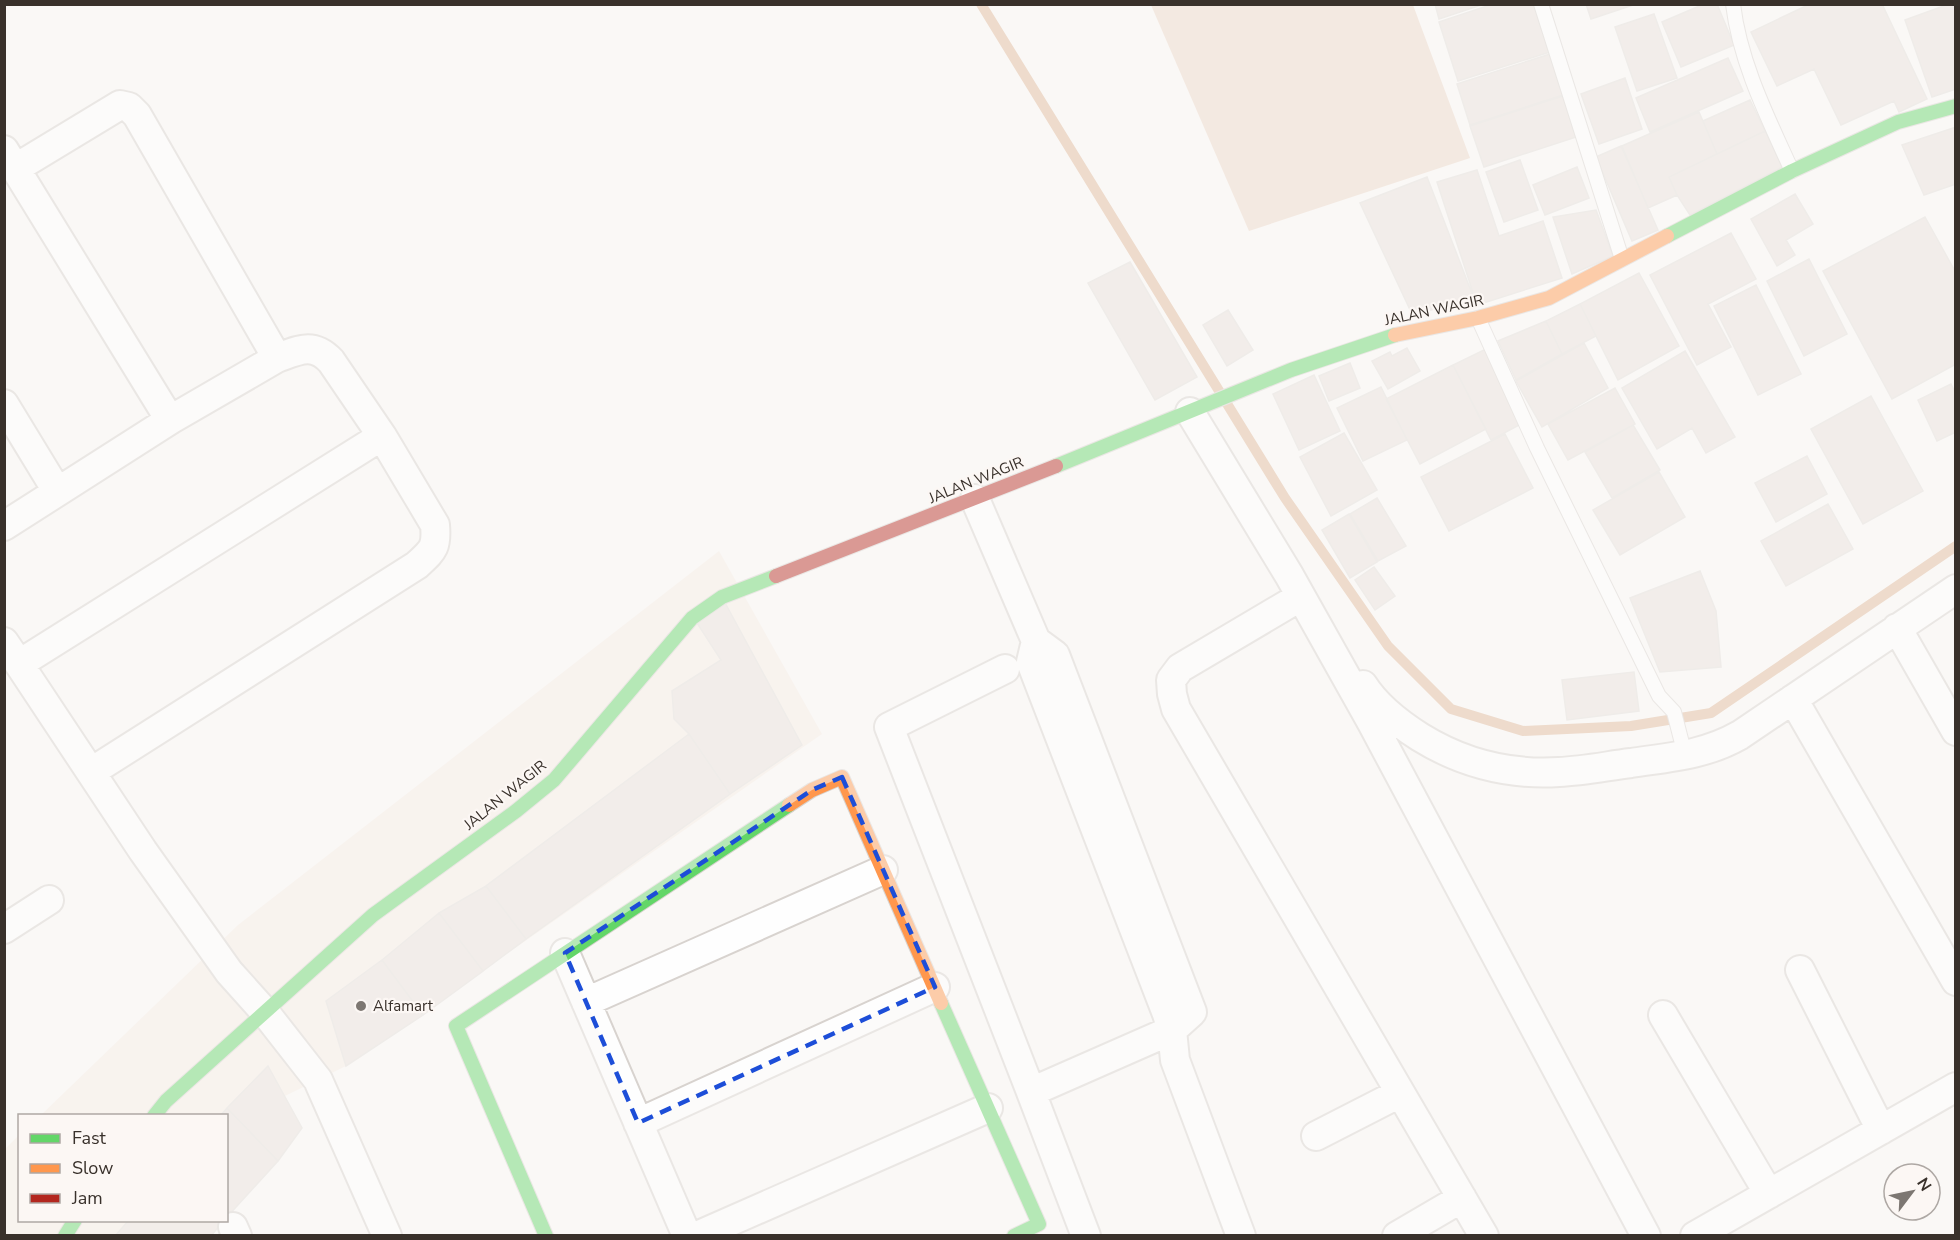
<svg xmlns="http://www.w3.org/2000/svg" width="1960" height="1240" font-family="'Nunito Sans',sans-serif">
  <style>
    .built { fill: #f7ede5 }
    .green { fill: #ecd7c7 }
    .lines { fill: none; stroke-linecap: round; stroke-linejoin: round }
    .stream { stroke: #dfb899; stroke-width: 10 }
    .building { fill: #e9e1db; stroke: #e2ddd9; stroke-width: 1.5 }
    .lane-casing { stroke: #d8d3cf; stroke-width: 16 }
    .street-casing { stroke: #d8d3cf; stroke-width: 32 }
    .fast-casing { stroke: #d8d3cf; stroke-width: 16 }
    .slow-casing { stroke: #d8d3cf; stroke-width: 16 }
    .jam-casing { stroke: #d8d3cf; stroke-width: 16 }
    .lane { stroke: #fefefe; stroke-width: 14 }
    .street { stroke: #fefefe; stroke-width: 28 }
    .fast { stroke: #63d668; stroke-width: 14 }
    .slow { stroke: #ff974d; stroke-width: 14 }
    .jam { stroke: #b3261e; stroke-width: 14 }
    .marked { fill: none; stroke: #1d4ed8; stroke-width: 4.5; stroke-dasharray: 12 8; stroke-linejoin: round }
    .poi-dot { fill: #7d7772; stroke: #fcf7f4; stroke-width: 2 }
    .labels { text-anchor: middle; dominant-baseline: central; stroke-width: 4.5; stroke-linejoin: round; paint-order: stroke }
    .street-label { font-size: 15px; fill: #39312b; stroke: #fcf7f4 }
    .poi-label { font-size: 15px; fill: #39312b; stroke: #fcf7f4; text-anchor: start }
  </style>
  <rect width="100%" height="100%" fill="#faf8f6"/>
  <!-- built -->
  <path class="built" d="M719 551 822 734 346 1066 285 1096 302 1128 227 1216 226 1116H40L238 925Z
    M19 1135 20 1220 222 1221 209 1235 5 1236V1149Z"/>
  <!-- green -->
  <path class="green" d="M1151 5H1413L1470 158 1249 231Z"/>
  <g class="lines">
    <!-- stream -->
    <path class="stream" d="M981 4 1285 498 1388 646 1451 709 1523 731 1631 726 1711 713 1956 546"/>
  </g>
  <!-- building -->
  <path class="building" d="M1435 4H1484L1439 19Z
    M1493 4H1534L1550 52 1458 81 1439 22Z
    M1586 4H1636L1591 19Z
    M1704 4H1717L1734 45 1681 67 1662 22Z
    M1810 4H1882L1927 99 1899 112 1894 101 1841 125 1814 69 1777 86 1751 32Z
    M1949 4H1956V89L1932 97 1905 20Z
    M1654 14 1677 78 1637 91 1615 27Z
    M1550 54 1563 95 1470 125 1457 84Z
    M1728 58 1743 91 1650 132 1636 98Z
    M1625 78 1642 129 1599 144 1581 94Z
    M1563 96 1576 137 1484 167 1470 126Z
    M1750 100 1765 131 1717 154 1703 121Z
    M1699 112 1717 154 1669 177 1677 195 1648 208 1622 146Z
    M1956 127V184L1924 195 1902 145Z
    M1765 131 1782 167 1690 215 1677 195 1669 177Z
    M1621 146 1658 230 1632 241 1596 157Z
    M1520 160 1538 210 1504 222 1486 172Z
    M1577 167 1589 198 1545 215 1533 185Z
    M1477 170 1499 236 1543 221 1562 278 1477 305 1437 182Z
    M1427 177 1473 296 1413 316 1360 203Z
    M1795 194 1813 224 1786 240 1795 255 1777 266 1751 219Z
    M1596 210 1613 256 1572 274 1553 217Z
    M1925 217 1956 273V364L1892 399 1823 271Z
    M1731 233 1756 279 1708 304 1731 347 1697 365 1650 275Z
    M1809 259 1847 334 1804 356 1767 281Z
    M1130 262 1197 377 1155 400 1088 283Z
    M1639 273 1679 346 1618 380 1580 304Z
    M1756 285 1801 374 1758 395 1714 306Z
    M1580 304 1596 336 1562 354 1546 321Z
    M1228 310 1253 350 1227 366 1203 325Z
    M1546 321 1562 354 1516 380 1498 341Z
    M1584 343 1608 388 1542 427 1516 381Z
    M1407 348 1420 371 1388 389 1372 361 1390 352 1392 356Z
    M1486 349 1523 423 1491 440 1453 365Z
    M1685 351 1735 437 1706 453 1692 428 1657 449 1622 388Z
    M1350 363 1360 388 1329 401 1319 376Z
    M1453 365 1486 429 1420 464 1386 399Z
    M1314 375 1340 431 1299 450 1273 394Z
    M1951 384 1956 394V432L1937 441 1918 400Z
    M1381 387 1407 440 1363 461 1337 408Z
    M1615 388 1635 424 1568 460 1548 424Z
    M1871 396 1923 491 1863 524 1811 429Z
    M1633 425 1660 470 1612 498 1585 452Z
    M1344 433 1377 490 1331 516 1300 457Z
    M1505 434 1533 488 1449 531 1421 477Z
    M1807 456 1827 494 1776 522 1755 483Z
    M1659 472 1685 517 1620 555 1593 510Z
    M1377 498 1406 546 1378 561 1350 514Z
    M1828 504 1853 549 1786 586 1761 541Z
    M1349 514 1377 562 1350 578 1322 530Z
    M1374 567 1395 596 1375 610 1355 580Z
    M1700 571 1716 611 1721 667 1660 672 1630 598Z
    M723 599 802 745 730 794 689 734 674 719 672 691 721 660 695 620Z
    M1634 672 1639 711 1567 720 1562 680Z
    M689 734 730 794 526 939 486 886Z
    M486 886 526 939 483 971 439 913Z
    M439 913 483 971 423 1015 382 960Z
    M382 960 423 1015 346 1066 326 1001Z
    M268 1066 302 1128 278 1161 227 1108Z
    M227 1108 278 1161 226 1218V1116H220Z
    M129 1220H224L211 1236H115Z"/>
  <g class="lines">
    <defs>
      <path id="lane" d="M1541 4 1622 259
        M1733 4C1740 63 1768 118 1792 171
        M1478 318 1537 448 1659 696 1674 712 1685 755"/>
      <path id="street" d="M4 150 170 420
        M16 168 120 105 129 107 137 115 277 358
        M4 404 57 491
        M1190 412 1289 575 1372 723 1646 1236
        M382 436 19 664 143 851 229 972 264 1011 318 1080 387 1236
        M975 499 1036 641 1031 662 1167 1014 1172 1030 1175 1060 1241 1236
        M4 526 170 420 277 358C299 350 313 342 331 361L382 436 435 525C437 548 433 550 417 565L91 772
        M1300 597 1180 668 1171 680 1172 694 1176 709 1484 1236
        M1897 628 1956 731
        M4 642 19 664
        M1005 669 889 727 1031 1092 1172 1030 1192 1012 1055 655 1036 641
        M1363 685C1377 707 1398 723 1420 737 1462 763 1510 775 1559 772 1583 771 1607 766 1631 763 1671 757 1705 755 1740 735L1956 589
        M1793 699 1956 981
        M4 929 49 900
        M565 953 687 1236
        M1800 970 1881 1130
        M586 1002 883 870
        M1663 1015 1769 1194
        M1031 1092 1086 1236
        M638 1123 935 987
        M1316 1136 1400 1093
        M233 1227 237 1236
        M697 1236 988 1108
        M1397 1236 1462 1198
        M1695 1236 1956 1087"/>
      <path id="fast" d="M1667 236 1792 171 1898 122 1956 106
        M1056 466 1291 370 1395 335
        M941 1003 1039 1224 1014 1236
        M154 1116 166 1101 373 915 516 811 554 780 692 618 722 597 776 576
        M65 1236 75 1220
        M546 1236 456 1026 789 805"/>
      <path id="slow" d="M1395 335 1478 318 1549 298 1667 236
        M789 805 812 790 842 777 941 1003"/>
      <path id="jam" d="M776 576 1056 466"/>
    </defs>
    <!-- lane casing -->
    <use href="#lane" class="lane-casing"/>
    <!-- street casing -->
    <use href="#street" class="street-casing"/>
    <!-- fast casing -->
    <use href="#fast" class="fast-casing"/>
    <!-- slow casing -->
    <use href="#slow" class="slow-casing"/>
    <!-- jam casing -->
    <use href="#jam" class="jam-casing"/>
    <!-- lane -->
    <use href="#lane" class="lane"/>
    <!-- street -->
    <use href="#street" class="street"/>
    <!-- fast -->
    <use href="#fast" class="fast"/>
    <!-- slow -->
    <use href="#slow" class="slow"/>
    <!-- jam -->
    <use href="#jam" class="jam"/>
  </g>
  <!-- marked area -->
  <path d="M0 0H1960V1240H0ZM842 777 935 987 638 1123 565 953 812 790Z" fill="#faf8f6" fill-opacity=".55" fill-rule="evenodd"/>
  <path class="marked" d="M842 777 935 987 638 1123 565 953 812 790Z"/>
  <!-- markers -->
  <circle class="poi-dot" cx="361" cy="1006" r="6"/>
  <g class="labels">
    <!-- street labels -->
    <g class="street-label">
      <text transform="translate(1434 310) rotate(-12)">JALAN WAGIR</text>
      <text transform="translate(976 480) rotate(-22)">JALAN WAGIR</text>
      <text transform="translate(505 795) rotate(-39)">JALAN WAGIR</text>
    </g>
    <!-- poi labels -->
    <g class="poi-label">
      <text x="373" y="1006">Alfamart</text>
    </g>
  </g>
  <!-- border -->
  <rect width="1960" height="1240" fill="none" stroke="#39312b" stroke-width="12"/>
  <!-- legend -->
  <rect x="18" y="1114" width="210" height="108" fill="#fcf7f4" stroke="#aea8a4" stroke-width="1.5"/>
  <rect x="30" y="1134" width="30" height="9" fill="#63d668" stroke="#aea8a4" stroke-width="1.5"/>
  <text x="72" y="1144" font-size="18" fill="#39312b">Fast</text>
  <rect x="30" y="1164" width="30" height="9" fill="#ff974d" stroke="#aea8a4" stroke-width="1.5"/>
  <text x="72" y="1174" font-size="18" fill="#39312b">Slow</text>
  <rect x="30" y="1194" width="30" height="9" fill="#b3261e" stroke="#aea8a4" stroke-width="1.5"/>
  <text x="72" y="1204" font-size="18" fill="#39312b">Jam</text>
  <!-- north arrow -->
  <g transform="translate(1912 1192) rotate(58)"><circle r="28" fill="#fcf7f4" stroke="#aea8a4" stroke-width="1.5"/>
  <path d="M0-4.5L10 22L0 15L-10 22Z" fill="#7d7772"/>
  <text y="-9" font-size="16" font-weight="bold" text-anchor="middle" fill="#39312b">N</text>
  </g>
</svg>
